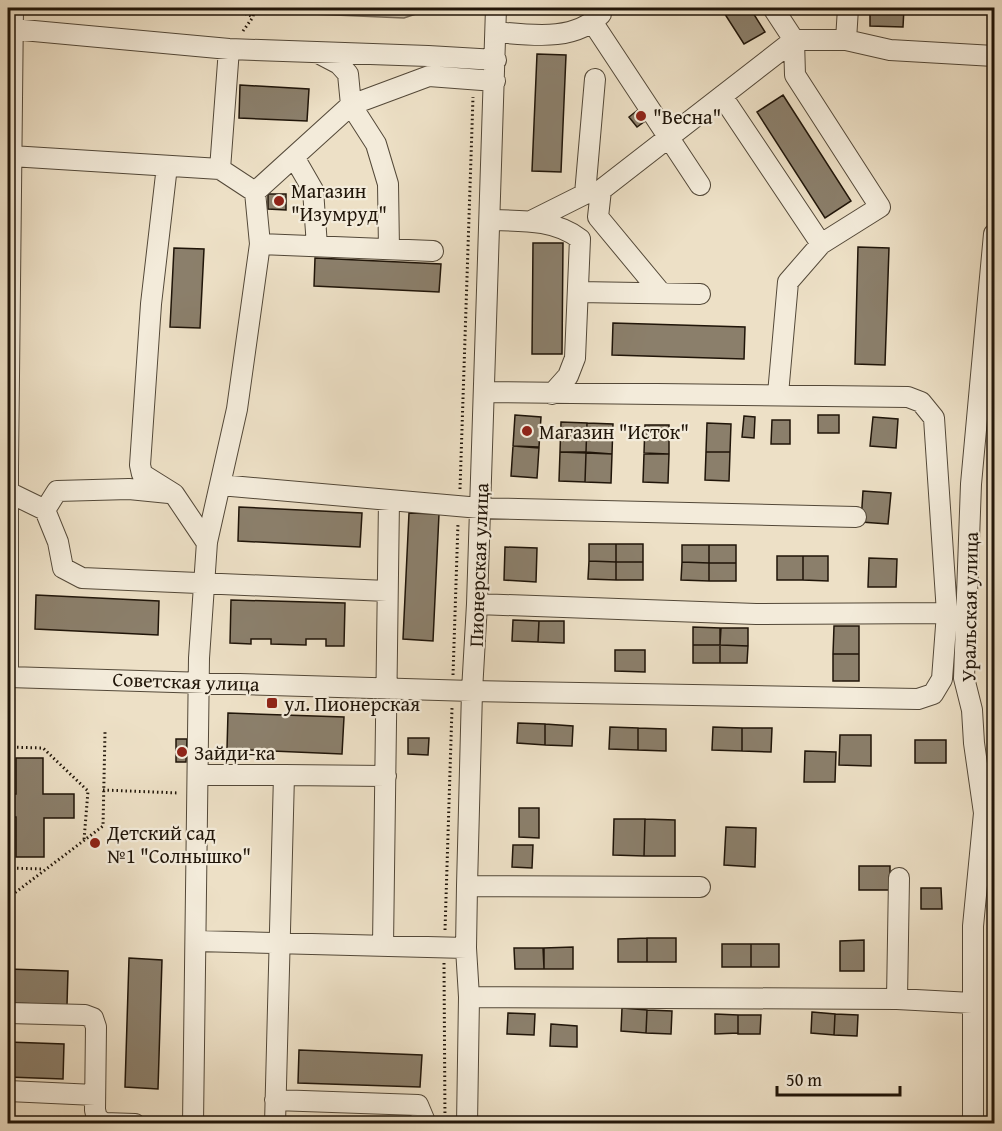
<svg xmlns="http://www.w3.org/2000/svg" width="1002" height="1131" font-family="'Gentium Book Plus',serif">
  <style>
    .green { fill: #cabda6; stroke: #756958; stroke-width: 1.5 }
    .building { fill: #8b7f6b; stroke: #201509; stroke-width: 1.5 }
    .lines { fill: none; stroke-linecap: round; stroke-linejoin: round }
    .minor-casing { stroke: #534838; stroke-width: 22 }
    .path { stroke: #201509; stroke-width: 3; stroke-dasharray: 1.5 3; stroke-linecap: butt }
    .minor { stroke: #f3ebda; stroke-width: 20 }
    .poi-dot { fill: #8f2418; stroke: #f3ebda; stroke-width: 2 }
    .labels { text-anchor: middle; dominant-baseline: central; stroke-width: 4.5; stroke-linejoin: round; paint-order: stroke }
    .poi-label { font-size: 20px; fill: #201509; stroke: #f3ebda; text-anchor: start }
    .street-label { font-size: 20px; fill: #201509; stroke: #f3ebda }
  </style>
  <rect width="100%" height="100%" fill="#ede0c6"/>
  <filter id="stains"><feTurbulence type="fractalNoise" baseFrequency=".00333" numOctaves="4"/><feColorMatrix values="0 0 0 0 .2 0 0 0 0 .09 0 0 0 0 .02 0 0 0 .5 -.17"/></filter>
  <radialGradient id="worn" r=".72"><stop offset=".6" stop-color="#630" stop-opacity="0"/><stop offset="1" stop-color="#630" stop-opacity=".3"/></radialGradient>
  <!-- green -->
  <path class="green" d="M237 8H434L404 18 242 11Z"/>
  <!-- building -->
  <path class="building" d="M57 8H115V10L57 9Z
    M721 8H750L765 32 744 44Z
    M870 8H904L903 27 870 26Z
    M537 54 566 55 561 172 532 171Z
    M240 85 309 89 307 121 239 118Z
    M783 95 851 201 825 218 757 112Z
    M644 105 652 116 637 127 629 117Z
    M268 194H286V210L268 209Z
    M533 243H563L562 354H532Z
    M858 247 889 248 885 365 855 364Z
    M174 248 204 249 200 328 170 327Z
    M315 258 441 264 439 292 314 286Z
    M613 323 745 327 744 359 612 355Z
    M515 415 541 417 539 447 513 446Z
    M818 415H839V433H818Z
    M744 416 755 417 754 438 742 437Z
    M873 417 898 419 896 448 870 446Z
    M772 420H790V444H771Z
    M561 422 587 423 586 452H560Z
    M587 423 613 424 612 454 586 452Z
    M707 423 731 424 730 452H706Z
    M645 425H669V454L644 453Z
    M513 446 539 448 537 478 511 476Z
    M560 452 586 453 585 482 559 481Z
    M706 452H730L729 481 705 480Z
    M586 453 612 454 611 483 585 482Z
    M644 454H669L668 483 643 482Z
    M863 491 891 493 888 524 861 522Z
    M239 507 362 513 360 547 238 541Z
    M409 513 439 514 433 641 403 639Z
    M589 544H616V562L589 561Z
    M616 544H643V562H616Z
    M682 545H709V563L682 562Z
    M709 545H736V563H709Z
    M505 547 537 548 536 582 504 580Z
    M777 556H803V580H777Z
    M803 556H828V581L803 580Z
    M869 558 897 559 896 587H868Z
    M589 561 616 562V580L588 579Z
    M616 562H643V580H616Z
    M682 562 709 563V581L681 580Z
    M709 563H736V581H709Z
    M36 595 159 601 158 635 35 629Z
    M231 600 345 603 344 646H326V639H306V645L271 644V639H251V644L230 643Z
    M513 620 539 621 538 642 512 641Z
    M539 621H564V643L538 642Z
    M834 626H859V654H833Z
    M693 627 720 628V645H693Z
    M721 628H748V646L720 645Z
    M693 645H720V663H693Z
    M720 645 748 646 747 663H720Z
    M615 650H645V672L615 671Z
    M833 654H859V681H833Z
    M228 713 344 717 342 754 227 749Z
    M518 723 545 724V745L517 743Z
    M545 724 573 726 572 746 545 745Z
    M610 727 638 728V750L609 749Z
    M713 727 742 728V751L712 750Z
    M638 728 666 729V751L638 750Z
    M742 728H772L771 752 742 751Z
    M840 735H871V766L839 765Z
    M408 738H429L428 755 408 754Z
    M176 739H187L186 762H176Z
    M915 740H946V763H915Z
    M805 751 836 752 835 782H804Z
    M16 758H43V794H74V818H44V857H16V817H8V794H16Z
    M519 808H539V838L519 837Z
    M614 819H645L644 856 613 855Z
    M645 819 675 820V856H644Z
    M726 827 756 828 755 867 724 865Z
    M513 845H533L532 868 512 867Z
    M859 866H890V890H859Z
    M921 888H941L942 909H921Z
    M647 938H676V962H647Z
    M647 938V962H618V939Z
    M864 940V971H840V941Z
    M722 944H751V967H722Z
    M751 944H779V967H751Z
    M573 947V969H544V948Z
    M514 948H543L544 969H515Z
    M129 958 162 960 158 1089 125 1087Z
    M8 969 68 971 67 1005 8 1003Z
    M622 1008 647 1010 646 1033 621 1031Z
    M647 1010 672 1011 671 1034 646 1033Z
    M812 1012 835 1014 834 1035 811 1033Z
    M508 1013 535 1014 534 1035 507 1034Z
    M715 1014 738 1015V1033L715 1034Z
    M835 1014 858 1015 857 1036 834 1035Z
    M738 1015H761L760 1034H738Z
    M551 1024 577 1026V1047L550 1046Z
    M8 1042 64 1044 63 1079 8 1077Z
    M299 1050 422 1055 420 1087 298 1083Z"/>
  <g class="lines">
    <defs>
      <path id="minor" d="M13 8 8 468V677L472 691 918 699 933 694 942 679 947 613 934 418 921 402 908 397 484 392
        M594 8 593 23 700 185
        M12 29 229 49 428 56 496 60
        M496 32C531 35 575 42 601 14
        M846 40 890 50 994 56
        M318 53 339 64 348 74 351 105 376 144 388 184 389 249
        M722 96 821 244 788 282 778 394
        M11 156 220 169
        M294 157 313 190 317 246
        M167 166 151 304 140 465 142 474 174 494 207 543
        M255 192 351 105 429 76 495 81
        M585 194 595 79
        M490 220C520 221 555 219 580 239L575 358 568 376 552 394
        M531 221 585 194 596 191
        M260 244 433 251
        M821 244 880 207 795 75 794 40H846L848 8
        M578 292 700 294
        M661 293 598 217 601 190 794 40 773 8
        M220 485 480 508 856 517
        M8 492 45 510 58 542 63 568 82 578 387 591
        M45 510 57 491 129 489 169 493
        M477 604 756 614 947 613
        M199 775H284L275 1124
        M284 775 386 776
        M467 886 700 887
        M196 941 466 948
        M383 946 389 500
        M469 997 897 999 972 1003
        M897 999 899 878
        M8 1013 85 1015 93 1018 96 1027 95 1110 97 1118 104 1123 135 1124
        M8 1091 95 1095
        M275 1100 418 1105 426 1124
        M193 1124 199 658 207 542 237 409 260 244 255 192 220 169 229 49
        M467 1124 469 997 466 948 467 886 472 691 477 604 496 8
        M973 1124V926L984 813 974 743 972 710 964 678 971 484 994 234"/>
    </defs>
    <!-- minor casing -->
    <use href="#minor" class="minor-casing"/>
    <!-- path -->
    <path class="path" d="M233 8 253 17
      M243 31 253 17 254 8
      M460 489 473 97
      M453 675 458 523
      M8 747 43 748 88 791 84 840
      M103 790 179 793
      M8 868 44 869
      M8 898 103 826 105 732
      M445 930 452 708
      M444 963 445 1122"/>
    <!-- minor -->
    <use href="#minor" class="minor"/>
  </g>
  <!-- markers -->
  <g class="poi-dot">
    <circle cx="641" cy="116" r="6"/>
    <circle cx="279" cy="201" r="6"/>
    <circle cx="527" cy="431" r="6"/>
    <rect x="266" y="697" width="12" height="12" rx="3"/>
    <circle cx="182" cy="752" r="6"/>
    <circle cx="95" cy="843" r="6"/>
  </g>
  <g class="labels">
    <!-- poi labels -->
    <g class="poi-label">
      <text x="653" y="116">"Весна"</text>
      <text x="291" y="190">Магазин<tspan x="291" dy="23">"Изумруд"</tspan></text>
      <text x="539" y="431">Магазин "Исток"</text>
      <text x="284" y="703">ул. Пионерская</text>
      <text x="194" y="752">Зайди-ка</text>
      <text x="107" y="832">Детский сад<tspan x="107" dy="23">№1 "Солнышко"</tspan></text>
    </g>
    <!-- street labels -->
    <g class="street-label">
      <text transform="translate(478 565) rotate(-88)">Пионерская улица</text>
      <text transform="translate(969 607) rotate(-89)">Уральская улица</text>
      <text transform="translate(186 681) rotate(2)">Советская улица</text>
    </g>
  </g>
  <!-- margin -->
  <rect width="1002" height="1131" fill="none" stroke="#ede0c6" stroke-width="30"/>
  <rect x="9" y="9" width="984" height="1113" fill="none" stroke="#201509" stroke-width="3"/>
  <rect x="15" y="15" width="972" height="1101" fill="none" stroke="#201509" stroke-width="1.5"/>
  <!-- scale -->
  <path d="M777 1086v9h123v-9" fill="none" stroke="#201509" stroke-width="3"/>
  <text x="786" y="1086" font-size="18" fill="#201509" stroke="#f3ebda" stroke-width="4.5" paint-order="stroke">50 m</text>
  <rect width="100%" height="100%" filter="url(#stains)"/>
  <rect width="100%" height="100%" fill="url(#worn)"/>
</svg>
